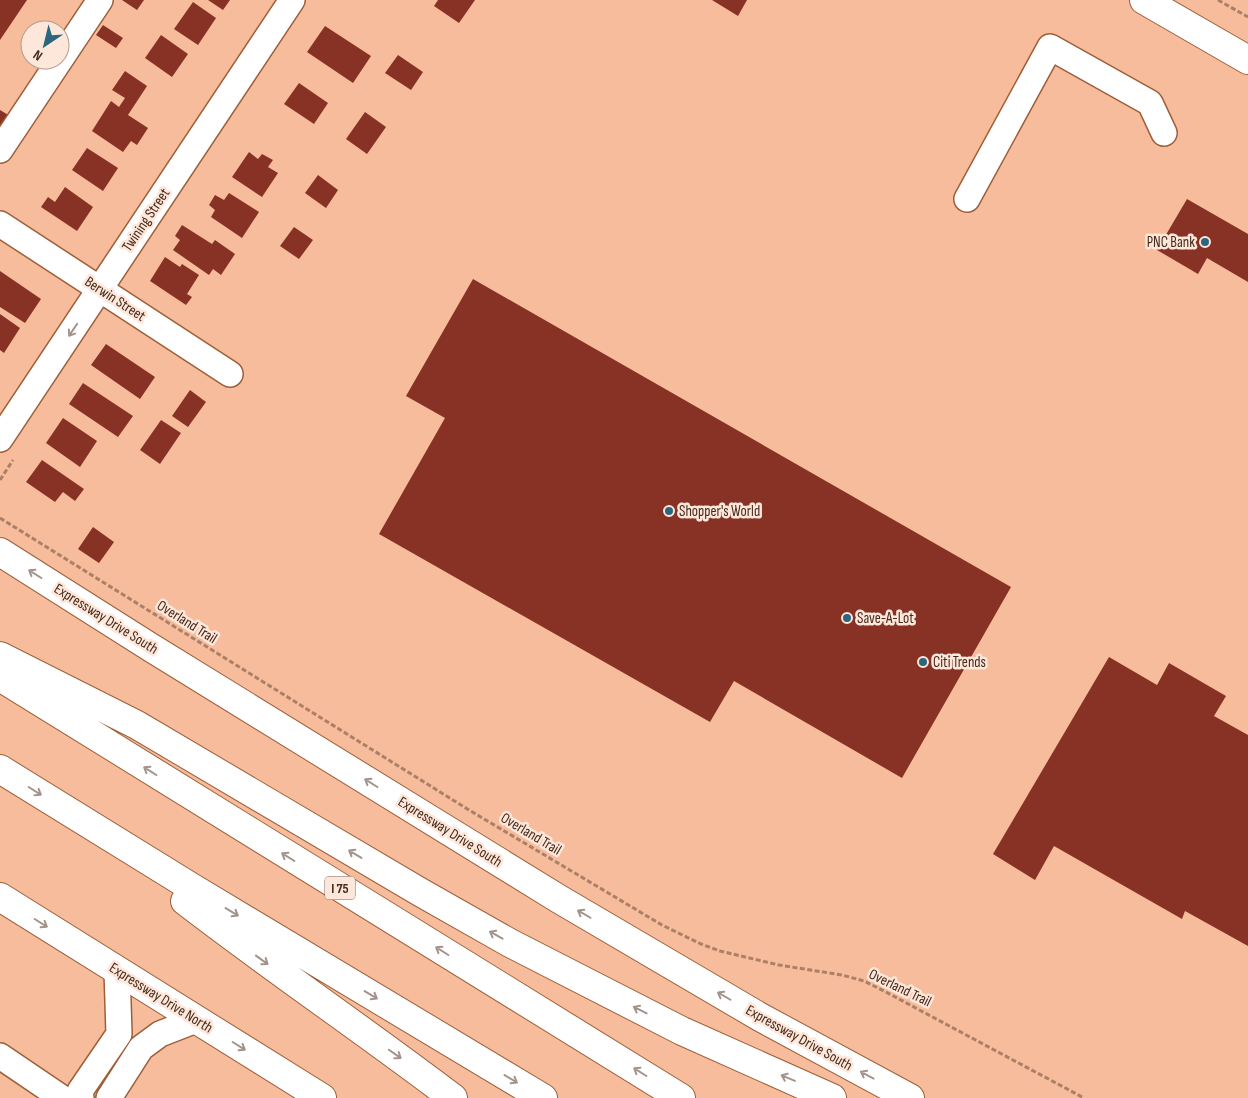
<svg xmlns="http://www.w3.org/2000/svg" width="1248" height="1098" font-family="'Sofia Sans Condensed',sans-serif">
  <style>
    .building { fill: #883226 }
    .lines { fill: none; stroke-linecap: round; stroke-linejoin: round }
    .minor-casing { stroke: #9e5f38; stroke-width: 28 }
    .major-casing { stroke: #9e5f38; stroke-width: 30 }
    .highway-casing { stroke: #9e5f38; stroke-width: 30 }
    .path { stroke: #ad7f66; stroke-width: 3; stroke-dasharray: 5 2.5; stroke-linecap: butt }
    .minor { stroke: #fff; stroke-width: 25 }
    .major { stroke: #fff; stroke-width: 28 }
    .highway { stroke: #fff; stroke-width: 28 }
    .oneway { stroke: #a2948c }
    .poi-dot { fill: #2c657e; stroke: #fde6da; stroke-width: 2 }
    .labels { text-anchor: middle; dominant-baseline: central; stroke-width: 5; stroke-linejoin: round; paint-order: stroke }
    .shield { fill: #fde6da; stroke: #7d6254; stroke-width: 1 }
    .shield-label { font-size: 14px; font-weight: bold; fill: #462a1a }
    .street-label { font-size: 15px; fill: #462a1a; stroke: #fde6da }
    .poi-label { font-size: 15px; fill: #462a1a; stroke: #fde6da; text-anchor: start }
  </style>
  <rect width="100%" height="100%" fill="#f6bc9c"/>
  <!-- building -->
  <path class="building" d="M0 0H27L0 40Z
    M122 0H144L137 10Z
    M208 0H230L223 10Z
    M438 0H475L459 23 434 6Z
    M712 0H747L738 16Z
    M193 2 216 18 198 45 174 29Z
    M103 25 123 38 116 48 96 35Z
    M325 26 371 56 353 83 307 52Z
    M161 35 188 54 172 77 145 58Z
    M398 55 423 72 411 90 385 73Z
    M125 71 147 86 128 115 148 128 137 145 131 141 123 152 92 131 111 101 119 107 125 98 112 90Z
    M299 83 328 103 314 124 284 104Z
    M0 110 10 116 0 132Z
    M365 112 386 127 367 154 346 139Z
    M87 148 118 168 103 191 72 170Z
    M249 152 258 159 262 154 273 160 268 167 278 173 262 197 232 177Z
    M318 175 338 190 326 208 305 193Z
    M65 187 93 207 77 231 41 207 48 197 55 202Z
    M229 193 259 212 242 238 211 217 215 210 209 205 215 195 224 200Z
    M1187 199 1248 234V282L1207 258 1198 274 1157 250Z
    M182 225 212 244 215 240 235 254 221 275 213 269 209 275 173 250 180 240 175 236Z
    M294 227 313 240 299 259 280 246Z
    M165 257 180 267 182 264 199 275 187 294 192 297 186 305 150 281Z
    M0 271 41 299 25 323 0 307Z
    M473 279 1011 587 902 778 734 681 710 722 379 534 445 418 406 396Z
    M0 314 20 328 4 353 0 350Z
    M106 344 155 377 140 399 91 365Z
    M83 383 133 416 118 437 69 404Z
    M190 390 206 402 188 427 172 416Z
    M63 418 97 441 80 467 46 443Z
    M161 420 181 433 160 464 140 450Z
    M42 460 84 489 75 501 63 492 55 502 26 482Z
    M93 527 114 542 99 563 78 549Z
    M1109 657 1157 685 1169 663 1226 696 1214 716 1248 735V946L1185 911 1182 919 1054 846 1035 880 993 854Z"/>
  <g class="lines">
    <defs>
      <path id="minor" d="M60 60 100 0
        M0 150 60 60
        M967 199 1050 47 1150 103 1164 133
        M0 224 230 374
        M0 439 292 0
        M0 1056 62 1098
        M81 1098 80 1091 119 1034 117 970
        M109 1098 141 1048 160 1034 196 1020"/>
      <path id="major" d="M1144 0 1248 60
        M0 552 150 647 559 899 760 1017 910 1098
        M0 897 322 1098"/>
      <path id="highway" d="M0 656 137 725 420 892 510 943 682 1031 832 1098
        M0 677 681 1098
        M0 769 191 887 543 1098
        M185 901C273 969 365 1031 453 1098"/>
    </defs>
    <!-- minor casing -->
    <use href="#minor" class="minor-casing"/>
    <!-- major casing -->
    <use href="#major" class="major-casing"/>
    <!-- highway casing -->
    <use href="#highway" class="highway-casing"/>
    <!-- path -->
    <path class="path" d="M1218 0 1248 17
      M0 480 13 460
      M0 518 469 810 662 925 701 944 720 951 779 965 842 975 864 981 884 991 1084 1098"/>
    <!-- minor -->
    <use href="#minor" class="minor"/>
    <!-- major -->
    <use href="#major" class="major"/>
    <!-- highway -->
    <use href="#highway" class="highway"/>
  </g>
  <!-- one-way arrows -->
  <defs><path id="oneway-shaft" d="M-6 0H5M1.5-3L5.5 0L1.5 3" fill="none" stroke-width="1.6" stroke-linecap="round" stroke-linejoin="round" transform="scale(1.25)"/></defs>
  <g class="oneway">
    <use href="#oneway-shaft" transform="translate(73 330) rotate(124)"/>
    <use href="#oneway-shaft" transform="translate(35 574) rotate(-148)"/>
    <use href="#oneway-shaft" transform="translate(150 771) rotate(-148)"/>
    <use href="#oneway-shaft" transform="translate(371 783) rotate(-148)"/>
    <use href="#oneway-shaft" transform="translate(35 791) rotate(32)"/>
    <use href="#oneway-shaft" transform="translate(355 854) rotate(-149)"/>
    <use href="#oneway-shaft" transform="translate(288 857) rotate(-148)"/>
    <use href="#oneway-shaft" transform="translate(232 912) rotate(31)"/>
    <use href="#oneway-shaft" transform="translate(584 914) rotate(-150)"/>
    <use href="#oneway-shaft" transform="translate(41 923) rotate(32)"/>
    <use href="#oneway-shaft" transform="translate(496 935) rotate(-151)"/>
    <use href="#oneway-shaft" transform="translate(442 951) rotate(-148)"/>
    <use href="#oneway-shaft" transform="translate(262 960) rotate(36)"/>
    <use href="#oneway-shaft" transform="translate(371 995) rotate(31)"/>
    <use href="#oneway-shaft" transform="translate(724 996) rotate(-150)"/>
    <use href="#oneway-shaft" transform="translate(640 1010) rotate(-153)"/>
    <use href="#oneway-shaft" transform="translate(239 1046) rotate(32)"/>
    <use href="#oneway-shaft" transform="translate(395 1054) rotate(35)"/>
    <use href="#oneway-shaft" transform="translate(640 1072) rotate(-148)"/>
    <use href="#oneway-shaft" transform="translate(867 1075) rotate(-152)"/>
    <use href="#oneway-shaft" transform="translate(788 1078) rotate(-157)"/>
    <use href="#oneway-shaft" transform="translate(511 1079) rotate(31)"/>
  </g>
  <!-- markers -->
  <g class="poi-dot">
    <circle cx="1205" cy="242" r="5"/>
    <circle cx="669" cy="511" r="5"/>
    <circle cx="847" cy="618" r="5"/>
    <circle cx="923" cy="662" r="5"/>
  </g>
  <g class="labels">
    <!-- shield labels -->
    <rect class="shield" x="325" y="876.5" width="30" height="23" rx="4"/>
    <g class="shield-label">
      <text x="340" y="888">I 75</text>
    </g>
    <!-- street labels -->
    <g class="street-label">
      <text transform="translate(146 220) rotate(-56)">Twining Street</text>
      <text transform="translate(115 299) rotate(33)">Berwin Street</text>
      <text transform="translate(106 619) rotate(32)">Expressway Drive South</text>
      <text transform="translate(187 622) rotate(32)">Overland Trail</text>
      <text transform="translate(450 832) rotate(32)">Expressway Drive South</text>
      <text transform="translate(531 834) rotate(31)">Overland Trail</text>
      <text transform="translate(900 988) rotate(26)">Overland Trail</text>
      <text transform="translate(161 998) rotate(32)">Expressway Drive North</text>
      <text transform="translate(799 1038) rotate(29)">Expressway Drive South</text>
    </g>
    <!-- poi labels -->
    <g class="poi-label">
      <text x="1195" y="242" text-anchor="end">PNC Bank</text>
      <text x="679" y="511">Shopper's World</text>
      <text x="857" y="618">Save-A-Lot</text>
      <text x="933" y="662">Citi Trends</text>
    </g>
  </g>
  <!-- north arrow -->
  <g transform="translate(45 45) rotate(215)"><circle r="24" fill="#fde6da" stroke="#b49b8d"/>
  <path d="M0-4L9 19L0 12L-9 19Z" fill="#2c657e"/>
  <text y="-8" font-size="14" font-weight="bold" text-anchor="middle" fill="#462a1a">N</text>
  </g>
</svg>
